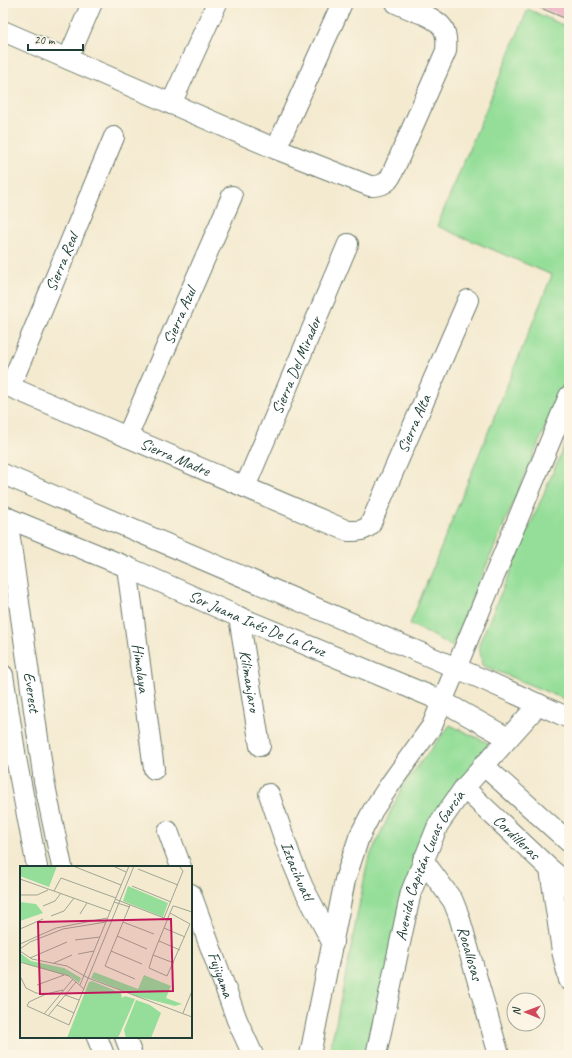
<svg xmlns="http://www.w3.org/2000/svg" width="572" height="1058" font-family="Caveat,sans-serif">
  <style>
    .green { fill: #95de99; stroke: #5a8e66 }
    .building { fill: #ecb0c3 }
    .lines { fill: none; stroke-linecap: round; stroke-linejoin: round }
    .minor-casing { stroke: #6a7a6b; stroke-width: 22 }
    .minor { stroke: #fff; stroke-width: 20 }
    .labels { text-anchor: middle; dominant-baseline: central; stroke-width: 3; stroke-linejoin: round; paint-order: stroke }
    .street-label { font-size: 16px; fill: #1f3d34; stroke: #fcf5e5 }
    .inset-road { fill: none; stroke: #9fa592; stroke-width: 1 }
    .view { fill: #c2185b; fill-opacity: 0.15; stroke: #c2185b; stroke-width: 2 }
    .inset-edge { fill: none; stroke: #1f3d34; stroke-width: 2 }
  </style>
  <rect width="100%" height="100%" fill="#fcf5e5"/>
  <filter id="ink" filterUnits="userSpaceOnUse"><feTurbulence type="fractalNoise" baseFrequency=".025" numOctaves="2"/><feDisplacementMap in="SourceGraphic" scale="8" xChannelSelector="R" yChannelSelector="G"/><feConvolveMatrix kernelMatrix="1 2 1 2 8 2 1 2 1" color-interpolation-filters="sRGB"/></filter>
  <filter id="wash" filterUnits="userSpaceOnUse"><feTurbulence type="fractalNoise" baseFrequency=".012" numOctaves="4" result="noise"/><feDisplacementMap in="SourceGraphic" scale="16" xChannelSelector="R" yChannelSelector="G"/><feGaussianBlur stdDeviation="0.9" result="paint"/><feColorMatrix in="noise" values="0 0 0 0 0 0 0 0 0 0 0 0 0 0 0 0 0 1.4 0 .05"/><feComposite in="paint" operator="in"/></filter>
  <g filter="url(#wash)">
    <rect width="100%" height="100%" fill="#f4ead0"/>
    <!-- green -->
    <path class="green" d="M528 9 569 28V372L452 646 410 624 552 275 437 226Z
      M569 435V701L482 665 479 644Z
      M450 725 490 744 436 816 371 1055H328L336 1023 368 860 403 785Z"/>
    <g id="blocks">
      <!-- building -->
      <path class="building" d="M529 3H569V20Z"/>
    </g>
  </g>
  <g filter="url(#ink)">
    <use href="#blocks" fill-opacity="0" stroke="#6a7a6b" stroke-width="1"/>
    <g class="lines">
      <defs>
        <g id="minor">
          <path d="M3 31 276 149 370 186C379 186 386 185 391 176L446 51C448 29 443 23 423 14 414 11 405 7 396 3"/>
          <path d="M68 59 92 3"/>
          <path d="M171 104 217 3"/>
          <path d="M276 149 342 3"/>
          <path id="s1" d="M3 384 348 531C356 531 363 532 370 525L468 300"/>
          <path id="s2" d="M10 387 114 137"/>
          <path id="s3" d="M127 437 232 196"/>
          <path d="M3 474 482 679 569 718"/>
          <path id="s4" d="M245 487 348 244"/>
          <path id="s5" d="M3 516 127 567 239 617 442 701 508 738"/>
          <path id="s6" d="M7 517 44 781 62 867"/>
          <path id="s7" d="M127 567 154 769"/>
          <path id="s8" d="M239 617 260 746"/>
          <path d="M3 675 16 758 37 867"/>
          <path d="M483 765 569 842"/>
          <path id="s9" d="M464 788 550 869 569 885"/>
          <path id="s10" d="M269 794 292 861 303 887 333 944"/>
          <path d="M168 831 181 867"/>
          <path id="s11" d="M423 860 453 901 459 916 499 1055"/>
          <path d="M550 869 562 951 569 980"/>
          <path id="s12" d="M191 894 237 1020 253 1055"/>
          <path d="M97 1037 104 1055"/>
          <path d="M125 1037 132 1055"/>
          <path d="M310 1055 345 880 359 837 373 810 391 783 432 726 569 396"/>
          <path id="s13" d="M376 1055 411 892 438 825 464 788 539 704"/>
        </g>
      </defs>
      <!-- minor casing -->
      <use href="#minor" class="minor-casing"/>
      <!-- minor -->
      <use href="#minor" class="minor"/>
    </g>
  </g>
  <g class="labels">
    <!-- street labels -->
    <g class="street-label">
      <text stroke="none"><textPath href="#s2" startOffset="135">Sierra Real</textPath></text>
      <text stroke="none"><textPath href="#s3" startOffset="132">Sierra Azul</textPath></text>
      <text stroke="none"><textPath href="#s4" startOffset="132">Sierra Del Mirador</textPath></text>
      <text stroke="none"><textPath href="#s1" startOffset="509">Sierra Alta</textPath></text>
      <text stroke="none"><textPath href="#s1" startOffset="187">Sierra Madre</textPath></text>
      <text stroke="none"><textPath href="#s5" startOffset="276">Sor Juana Inés De La Cruz</textPath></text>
      <text stroke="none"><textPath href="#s7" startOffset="102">Himalaya</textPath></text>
      <text stroke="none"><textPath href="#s8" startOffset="65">Kilimanjaro</textPath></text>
      <text stroke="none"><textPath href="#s6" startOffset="177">Everest</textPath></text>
      <text stroke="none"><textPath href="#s9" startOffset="72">Cordilleras</textPath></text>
      <text stroke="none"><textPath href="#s13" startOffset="198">Avenida Capitán Lucas García</textPath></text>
      <text stroke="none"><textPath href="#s10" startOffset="82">Iztacihuatl</textPath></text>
      <text stroke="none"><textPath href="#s11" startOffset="106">Rocallosas</textPath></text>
      <text stroke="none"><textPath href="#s12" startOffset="86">Fujiyama</textPath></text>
    </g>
  </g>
  <!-- overview -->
  <g transform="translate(20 866)">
    <rect width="172" height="172" fill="#f4ead0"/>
    <path d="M1 0H37L29 21 0 10ZM108 20 148 37 143 51 103 35ZM0 36 16 38 23 47 0 55ZM0 87 11 95 44 102 61 112 59 117 50 110 8 99 0 95ZM74 106 118 123 124 109 151 120 146 132 162 138 155 140 116 130 71 112ZM72 115 101 127 102 132 105 130 115 133 98 172H47L69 116ZM116 134 130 139 141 147 131 172H106L104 164Z" fill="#95de99"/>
    <path class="inset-road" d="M53 0 101 19M93 0 106 6M118 3 158 19M0 13 90 45M112 20 151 36M34 25 41 12 96 32M0 29H17L28 24M95 33 144 52 163 5 159 0M94 36 110 41M110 39 85 100 115 113M23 40 35 35 41 27M150 47 170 58 147 110 129 102 133 89 144 62 150 47 153 40H154L172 46M60 48 67 37M31 50 44 45 54 32M103 56 134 68M144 62 165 71M0 63 23 53M97 70 127 83M55 74 80 71M139 75 160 84M0 78 36 62 87 52M0 83 10 76 43 63 86 56M0 85 12 93 47 100 68 112 172 151M91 85 122 98M58 88 74 85M133 89 154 97M10 92 47 76M0 96 49 110 64 123M34 97 52 89M0 110 6 122 16 127 26 128 43 124M17 119 44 109M60 119 109 0M26 128 9 136 7 140 49 159 114 0M45 129 59 134M37 139 54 147M163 147 172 125M24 148 53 113M28 150 56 116"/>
    <path class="view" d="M151 53 153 125 20 128 18 56Z"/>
    <rect width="172" height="172" class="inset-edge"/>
  </g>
  <!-- margin -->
  <rect width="572" height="1058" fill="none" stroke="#fcf5e5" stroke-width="16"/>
  <!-- north arrow -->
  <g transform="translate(526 1012) rotate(271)"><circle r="19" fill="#fcf5e5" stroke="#a4ab9e"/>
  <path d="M0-3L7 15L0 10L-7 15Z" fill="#d1495b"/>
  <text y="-6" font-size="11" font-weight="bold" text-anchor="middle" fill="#1f3d34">N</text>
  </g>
  <!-- scale -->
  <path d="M28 44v6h55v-6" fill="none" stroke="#1f3d34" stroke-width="2"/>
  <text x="34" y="44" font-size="12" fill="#1f3d34" stroke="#fcf5e5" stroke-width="3" paint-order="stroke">20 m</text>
</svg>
